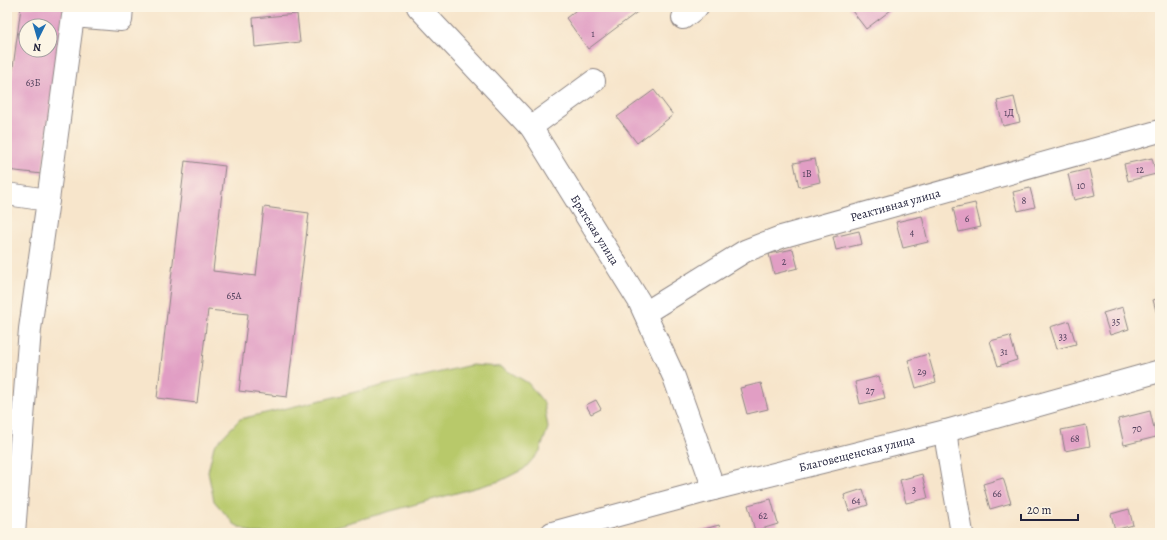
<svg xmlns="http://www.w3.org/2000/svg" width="1167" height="540" font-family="Alegreya,serif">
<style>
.park{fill:#b8c96b;stroke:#6d7653}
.building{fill:#e19ec4;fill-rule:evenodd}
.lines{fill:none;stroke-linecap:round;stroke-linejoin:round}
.minor-casing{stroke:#8c8483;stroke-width:24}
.minor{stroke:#fff;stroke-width:22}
.labels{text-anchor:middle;stroke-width:3;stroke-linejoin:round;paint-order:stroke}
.number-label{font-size:10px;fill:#52415d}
.street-label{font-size:12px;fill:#22223b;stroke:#fcf5e5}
</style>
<rect width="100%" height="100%" fill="#fcf5e5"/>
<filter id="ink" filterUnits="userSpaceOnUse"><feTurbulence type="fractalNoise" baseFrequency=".025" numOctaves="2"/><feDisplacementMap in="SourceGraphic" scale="8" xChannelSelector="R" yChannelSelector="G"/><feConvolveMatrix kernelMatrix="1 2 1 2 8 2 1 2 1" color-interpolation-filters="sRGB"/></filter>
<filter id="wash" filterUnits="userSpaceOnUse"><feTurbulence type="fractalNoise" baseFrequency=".012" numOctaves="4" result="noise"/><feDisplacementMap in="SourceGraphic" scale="16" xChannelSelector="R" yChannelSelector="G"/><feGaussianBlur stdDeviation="0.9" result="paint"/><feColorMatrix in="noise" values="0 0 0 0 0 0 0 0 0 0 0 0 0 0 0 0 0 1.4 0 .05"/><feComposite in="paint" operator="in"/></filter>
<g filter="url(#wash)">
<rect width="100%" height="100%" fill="#f7e5cb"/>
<!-- park -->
<path class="park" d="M471,365L501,367L528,383L544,403L548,428L540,451L524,469L500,481L311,533H252L234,524L214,501L208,472L214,446L240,419Z"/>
<g id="blocks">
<!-- building -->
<path class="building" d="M21,7H64L42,174L7,170V113ZM26,26H50V50H26Z
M580,7H644L588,49L566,18Z
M849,7H889L891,10L866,29Z
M297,14L300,42L255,47L253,18Z
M654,90L673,115L637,143L617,117Z
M1014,97L1020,122L1003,126L997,101Z
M1152,158L1156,174L1128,181L1124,164Z
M815,159L820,182L799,187L794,163Z
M185,161L225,166L213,271L256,276L264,207L309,213L287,397L239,391L248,314L208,310L197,403L157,398Z
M1089,169L1095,195L1074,200L1068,174Z
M1030,188L1035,207L1018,211L1013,192Z
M975,203L981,227L959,232L953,208Z
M922,216L928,242L903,248L896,222Z
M859,231L862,244L836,250L833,237Z
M793,249L798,268L774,274L769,254Z
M1160,298V325L1153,300Z
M1123,307L1129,329L1110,335L1103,313Z
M1069,321L1076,344L1057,349L1050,327Z
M1010,336L1017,360L998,366L990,341Z
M928,354L936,382L916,388L908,360Z
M7,367L10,368L8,386H7Z
M879,376L885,398L860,404L855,382Z
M761,383L768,409L747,414L740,388Z
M596,400L601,409L591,414L586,405Z
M1150,411L1156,437L1124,445L1118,419Z
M1086,425L1090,446L1065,451L1061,430Z
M922,474L928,498L906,503L900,480Z
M1003,478L1011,503L990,509L983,484Z
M863,489L868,505L849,511L844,495Z
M771,499L778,524L755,531L748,505Z
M1129,509L1133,525L1115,530L1111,514Z
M719,525L721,533H698L697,531Z"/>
</g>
</g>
<g filter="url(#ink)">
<use href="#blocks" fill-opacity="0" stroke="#8c8483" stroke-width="1"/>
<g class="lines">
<!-- minor casing -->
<g class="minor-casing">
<g id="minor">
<path id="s1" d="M418,7L531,127L639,301L674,377L714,489"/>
<path d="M683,18L697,7"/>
<path d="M531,127L594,81"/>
<path d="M7,194L48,200L30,329L14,533"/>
<path d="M48,200L73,16L121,20L122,7"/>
<path id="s2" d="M645,313L745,251L781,237L1160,131"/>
<path d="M946,431L947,446L962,533"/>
<path id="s3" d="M552,533L714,489L946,431L1160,371"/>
</g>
</g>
<!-- minor -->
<use href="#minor" class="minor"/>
</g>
</g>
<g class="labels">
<!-- number labels -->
<g class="number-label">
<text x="593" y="37">1</text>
<text x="33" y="86">63Б</text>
<text x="1009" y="116">1Д</text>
<text x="1140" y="173">12</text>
<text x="807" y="177">1В</text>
<text x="1081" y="189">10</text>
<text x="1024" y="204">8</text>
<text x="967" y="222">6</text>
<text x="912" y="236">4</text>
<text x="784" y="265">2</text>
<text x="234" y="299">65А</text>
<text x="1116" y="325">35</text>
<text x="1063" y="340">33</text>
<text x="1004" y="355">31</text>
<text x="922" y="375">29</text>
<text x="870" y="394">27</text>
<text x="1137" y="432">70</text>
<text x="1075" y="442">68</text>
<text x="914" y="493">3</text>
<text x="997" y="497">66</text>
<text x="856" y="504">64</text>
<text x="763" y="519">62</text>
</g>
<!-- street labels -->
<g class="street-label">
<text dy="4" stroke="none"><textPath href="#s2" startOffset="275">Реактивная улица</textPath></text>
<text dy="4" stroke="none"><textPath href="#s1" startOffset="286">Братская улица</textPath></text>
<text dy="4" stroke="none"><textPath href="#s3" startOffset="315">Благовещенская улица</textPath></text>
</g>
</g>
<!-- margin -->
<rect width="1167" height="540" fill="none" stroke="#fcf5e5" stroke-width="24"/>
<!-- north arrow -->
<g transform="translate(38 38) rotate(185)"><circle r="19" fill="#fcf5e5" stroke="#a5a1a1"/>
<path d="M0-3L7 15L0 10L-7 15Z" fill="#1f6fb2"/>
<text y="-6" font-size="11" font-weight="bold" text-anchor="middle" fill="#22223b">N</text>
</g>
<!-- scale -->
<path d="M1021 514v6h57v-6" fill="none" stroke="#22223b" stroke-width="2"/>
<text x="1027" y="514" font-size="12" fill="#22223b" stroke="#fcf5e5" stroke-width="3" paint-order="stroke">20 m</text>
</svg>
